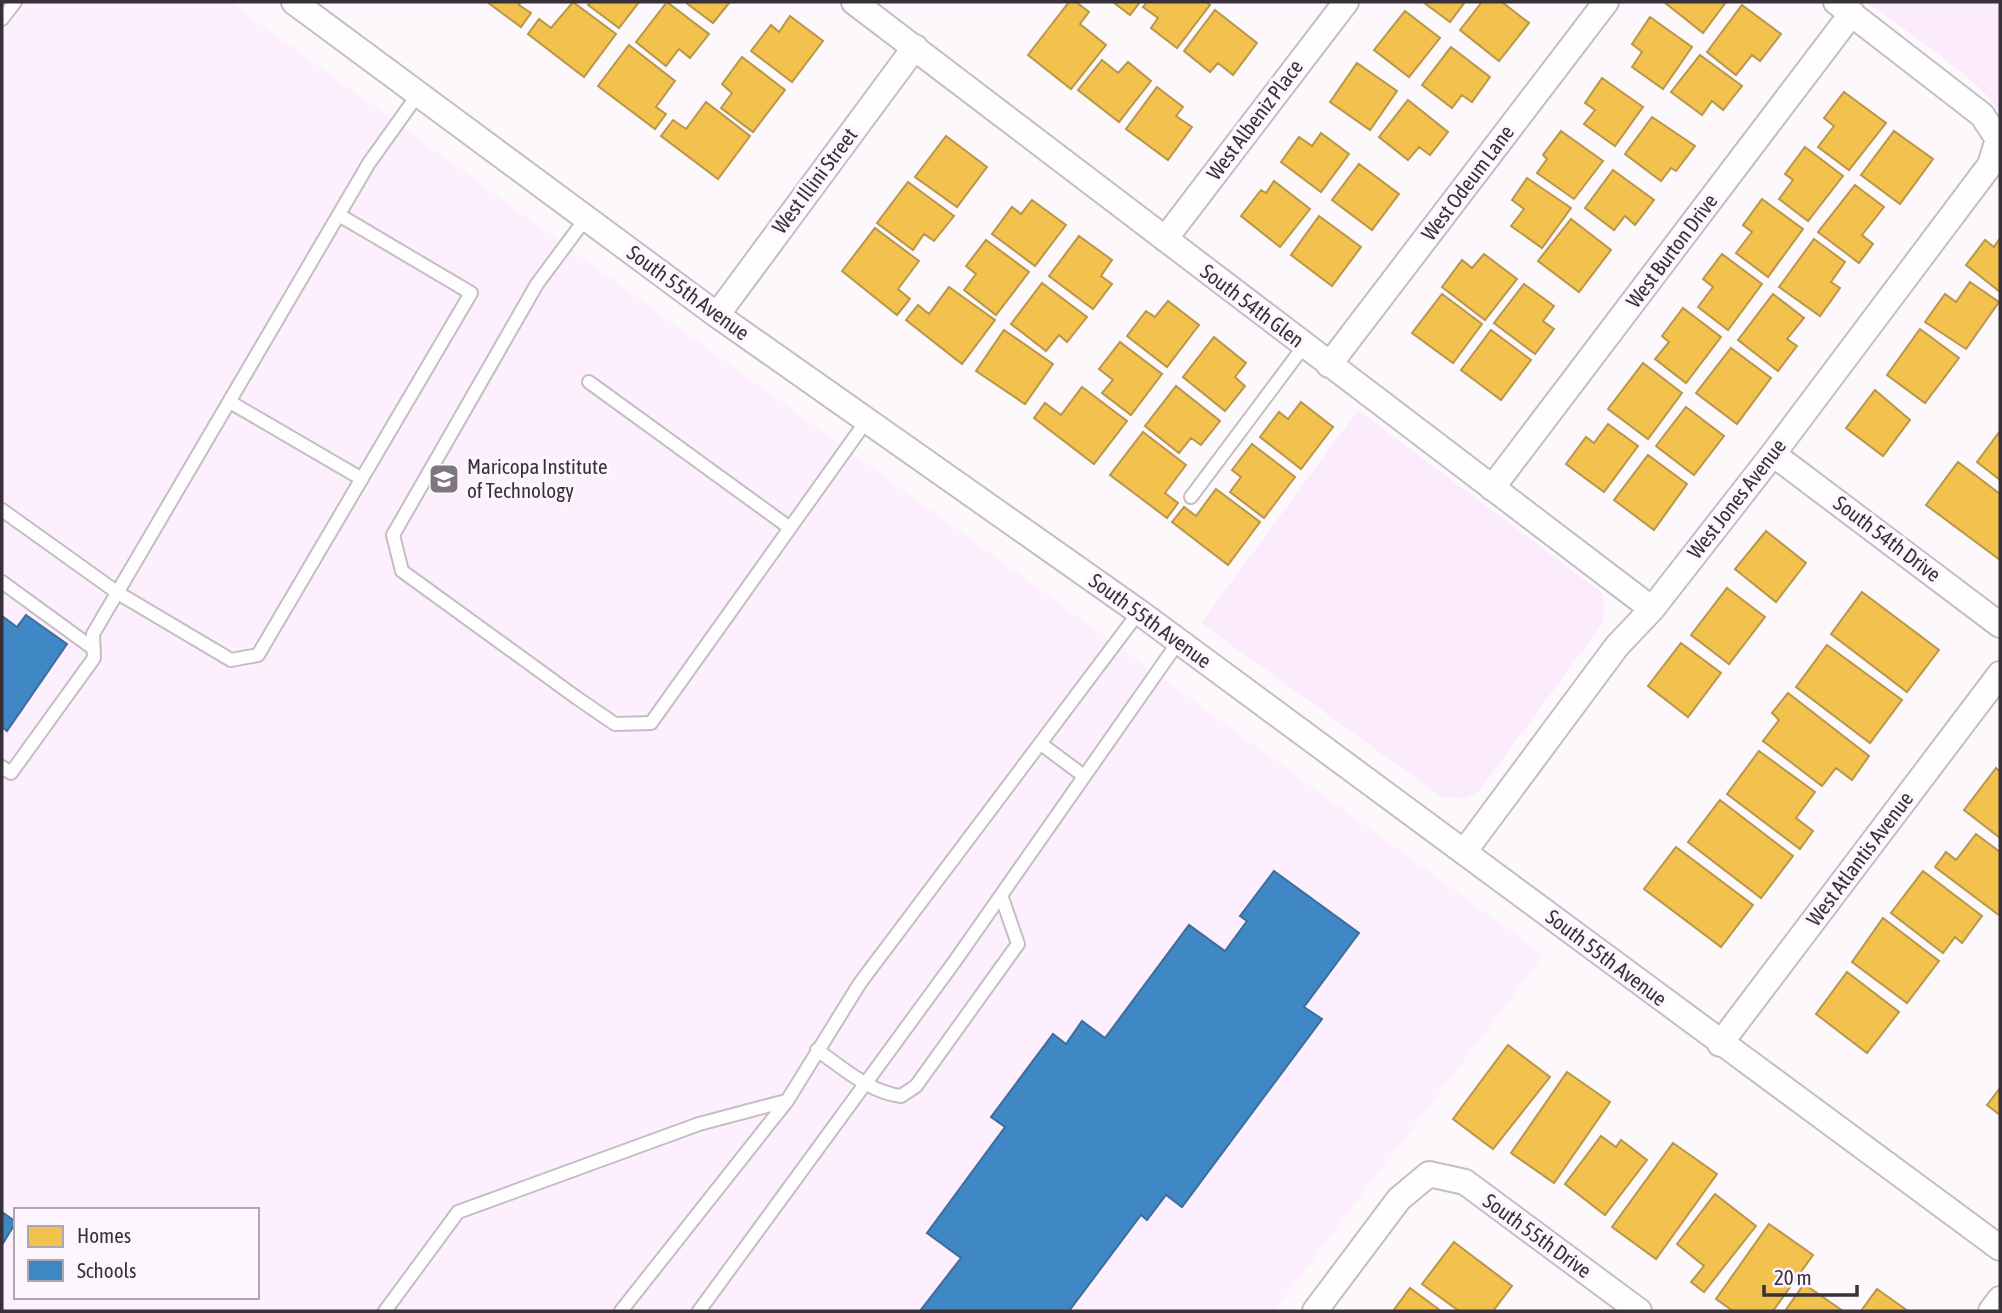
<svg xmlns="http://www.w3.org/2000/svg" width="2002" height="1313" font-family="'Asap Condensed',sans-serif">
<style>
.built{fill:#fdeffd;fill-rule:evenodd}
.green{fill:#fcebfc}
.homes{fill:#f2c14e;stroke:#ba9648;stroke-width:2}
.schools{fill:#3f88c5;stroke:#3d6e9b;stroke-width:2}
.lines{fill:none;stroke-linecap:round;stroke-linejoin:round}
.service-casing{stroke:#c4bec4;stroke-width:16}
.minor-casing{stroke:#c4bec4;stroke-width:28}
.service{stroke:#fffeff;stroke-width:12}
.minor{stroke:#fffeff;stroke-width:24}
.labels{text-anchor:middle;stroke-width:7;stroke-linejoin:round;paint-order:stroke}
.street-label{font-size:21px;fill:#393139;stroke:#fef6fe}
.poi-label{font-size:21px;fill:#393139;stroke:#fef6fe;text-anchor:start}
</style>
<rect width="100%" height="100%" fill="#fcf8fc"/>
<!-- built -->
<path class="built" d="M2,2H230L1544,955L1274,1311H2ZM16,1210H257V1297H16Z"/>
<!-- green -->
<path class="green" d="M1866,2H2000V113C1985,82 1897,25 1866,2Z
M1358,410L1601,592L1605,609L1602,624L1479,791L1467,798L1442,797L1201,623Z"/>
<!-- homes -->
<path class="homes" d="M487,2H521L519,5L531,13L521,27Z
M573,2L616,34L584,77L528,34L539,19L551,28Z
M591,2H639L619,28L588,5Z
M667,2L709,34L690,58L679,49L666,66L636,42Z
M685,2H730L713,23Z
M1069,2H1076L1089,12L1080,24L1106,45L1071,89L1028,55Z
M1113,2H1140L1130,15Z
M1147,2H1206L1210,5L1177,48L1151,28L1158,18L1143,7Z
M1423,2H1465L1450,22Z
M1482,2H1502L1529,23L1499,61L1460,30Z
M1664,2H1726L1703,33Z
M1742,5L1781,34L1760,61L1752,55L1736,75L1707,52Z
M1215,10L1257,43L1233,75L1218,63L1210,72L1184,51Z
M1405,11L1440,38L1409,77L1374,50Z
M790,16L823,41L792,82L751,51L771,25L779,32Z
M1650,17L1692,47L1663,89L1632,67L1642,52L1632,44Z
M629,45L675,81L656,107L666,114L655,129L598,86Z
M1451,47L1490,77L1472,102L1462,95L1452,108L1422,85Z
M1700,55L1742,86L1723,110L1712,101L1702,115L1671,92Z
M742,57L785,90L753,132L721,108L732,93L722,84Z
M1102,60L1118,73L1128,62L1151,81L1119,122L1078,90Z
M1357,63L1397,91L1370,130L1330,102Z
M1602,78L1643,107L1615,146L1584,124L1595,110L1585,103Z
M1157,87L1183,107L1176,116L1192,127L1168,160L1126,129Z
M1844,92L1886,123L1849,170L1818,147L1834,126L1824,118Z
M1408,100L1448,132L1430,155L1419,147L1408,160L1379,137Z
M706,102L750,136L718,179L661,136L673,120L686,129Z
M1652,117L1695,146L1676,171L1671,168L1661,181L1625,154Z
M1561,131L1603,161L1574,199L1537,173L1547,159L1543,155Z
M1894,131L1933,159L1900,204L1861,175Z
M1321,133L1349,154L1321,192L1281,162L1299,137L1312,146Z
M946,136L987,167L957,207L915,177Z
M1805,147L1843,176L1808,221L1779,199L1793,180L1785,174Z
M1359,164L1399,194L1372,230L1332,200Z
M1613,170L1654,200L1635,225L1625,216L1614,230L1585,208Z
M1527,178L1571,208L1542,248L1511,226L1524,209L1512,200Z
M1274,181L1310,209L1280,247L1241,216L1261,190L1266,193Z
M908,182L954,216L934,241L924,234L913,250L877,223Z
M1855,185L1884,207L1862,235L1873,244L1859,263L1818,232Z
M1762,199L1803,229L1768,277L1736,253L1752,232L1743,225Z
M1032,200L1066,225L1035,266L992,234L1012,207L1021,214Z
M1319,216L1361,247L1332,286L1291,255Z
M1571,219L1611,250L1579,292L1538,261Z
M875,228L919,261L898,289L910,299L897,315L842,271Z
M1079,236L1112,260L1101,276L1112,284L1093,309L1049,276Z
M2000,238V292L1966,265L1985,240L1994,247Z
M1814,239L1845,262L1831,282L1840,288L1820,316L1779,287Z
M986,240L1029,272L996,315L964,290L976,274L966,266Z
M1484,254L1517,279L1485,320L1442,287L1462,260L1472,268Z
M1722,254L1762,284L1728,330L1698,307L1713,287L1703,279Z
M1970,282L1999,302L1966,349L1925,322L1945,294L1956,302Z
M1042,283L1087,317L1067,342L1059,335L1046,351L1011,324Z
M1524,284L1554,306L1543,321L1554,329L1535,354L1494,323Z
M949,287L995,320L962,364L906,320L918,305L929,314Z
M1442,294L1482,324L1453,363L1412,333Z
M1773,294L1804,318L1787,339L1797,346L1778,371L1738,340Z
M1168,301L1199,325L1167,367L1127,336L1146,311L1155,317Z
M1683,308L1721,337L1686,383L1655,359L1669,342L1662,336Z
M1920,329L1959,358L1925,403L1887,375Z
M1004,330L1053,364L1025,404L976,371Z
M1491,330L1531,360L1501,400L1461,370Z
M1214,337L1246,363L1235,377L1245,386L1225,411L1183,377Z
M1120,342L1162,374L1131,415L1102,393L1113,380L1099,369Z
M1731,348L1771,378L1737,424L1696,393Z
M1643,363L1682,393L1648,439L1608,409Z
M1176,386L1220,421L1201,445L1191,438L1179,453L1145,426Z
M1082,387L1127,421L1094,464L1034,418L1045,403L1061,415Z
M1875,390L1910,420L1883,456L1846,428Z
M1301,402L1333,427L1301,469L1260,437L1279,412L1288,419Z
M1686,407L1724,436L1694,475L1656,446Z
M1608,424L1638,446L1604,492L1566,464L1586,437L1594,443Z
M2000,431V480L1977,462Z
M1143,432L1186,465L1165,493L1178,503L1167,518L1110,475Z
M1252,444L1295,477L1264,518L1230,492L1241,477L1232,470Z
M1648,455L1687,484L1654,530L1614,500Z
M1958,462L2000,494V560L1926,505Z
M1216,489L1260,522L1228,565L1172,522L1184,507L1196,516Z
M1766,531L1806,563L1776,602L1735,569Z
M1727,588L1765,617L1729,664L1691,635Z
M1862,592L1939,650L1907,692L1831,634Z
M1681,643L1721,673L1688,717L1648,686Z
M1827,645L1902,700L1870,743L1796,687Z
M1788,693L1869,756L1852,780L1836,768L1822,786L1763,741L1779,720L1772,713Z
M1759,751L1815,792L1796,818L1813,831L1800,849L1727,794Z
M1996,768L2000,772V838L1964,810Z
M1720,800L1793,856L1761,898L1688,842Z
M1976,834L2000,852V916L1935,867L1946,852L1956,860Z
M1676,847L1753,905L1721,947L1644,889Z
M1923,871L1982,916L1962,943L1955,937L1943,953L1891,913Z
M1883,918L1939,961L1907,1003L1852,962Z
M1847,972L1899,1012L1867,1053L1816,1014Z
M1508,1045L1550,1077L1493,1149L1453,1119Z
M1567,1072L1610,1102L1554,1183L1511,1153Z
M2000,1088V1115L1987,1105Z
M1601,1136L1616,1147L1621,1140L1647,1160L1605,1215L1565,1184Z
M1673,1143L1717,1174L1656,1259L1612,1227Z
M1715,1194L1756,1226L1704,1292L1691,1282L1704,1266L1677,1244Z
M1769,1224L1813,1255L1773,1311H1733L1716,1299Z
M1454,1242L1512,1286L1493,1311H1459L1422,1284Z
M1804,1284L1843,1311H1785Z
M1410,1288L1441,1311H1393Z
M1877,1289L1908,1311H1861Z"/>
<!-- schools -->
<path class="schools" d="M26,615L67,644L7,731L2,727V616L17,627Z
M1274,871L1359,933L1304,1007L1322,1019L1182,1207L1166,1195L1147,1220L1141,1215L1069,1311H920L961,1258L927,1233L1005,1127L991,1117L1053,1034L1066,1044L1082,1021L1105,1038L1189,925L1225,951L1247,921L1240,916Z
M2,1212L16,1222L2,1245Z"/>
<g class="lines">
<!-- service casing -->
<g class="service-casing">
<path id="service" d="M2,19L15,2
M586,218L537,284L393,535L402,571L577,698L615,724L651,723L867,420
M589,382L790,528
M230,402L362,479
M1191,497L1304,346
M2,510L118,593L231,660L258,655L471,293L339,215
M2,582L94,649
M1041,744L1084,776
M2,767L11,773L94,658L93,634L369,163L419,93
M817,1050C843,1068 869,1092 901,1096L916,1086L1018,944L1001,895
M385,1311L458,1212L699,1124L786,1101
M621,1311L787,1101L860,983L1139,612
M699,1311L955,961L1179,641"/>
</g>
<!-- minor casing -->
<g class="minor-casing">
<path id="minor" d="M294,2L717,315L1139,612L2000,1248
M854,2L1652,609
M1165,239L1346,2
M717,315L915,47
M1329,365L1606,2
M1773,454L2000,625
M1492,488L1852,13
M1464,852L1617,646L1652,609L1773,454L1990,165L1998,139L1982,115L1836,2
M1720,1044L2000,674
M1315,1311L1399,1199L1429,1174L1465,1182L1639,1311
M1991,1311L2000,1299"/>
</g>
<!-- service -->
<use href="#service" class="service"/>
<!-- minor -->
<use href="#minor" class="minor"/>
</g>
<!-- icons -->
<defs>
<g id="school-square" transform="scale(1.575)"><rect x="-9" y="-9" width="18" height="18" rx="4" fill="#7d777d" stroke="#fef6fe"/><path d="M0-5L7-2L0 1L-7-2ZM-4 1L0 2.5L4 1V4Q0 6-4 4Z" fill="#fff"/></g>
</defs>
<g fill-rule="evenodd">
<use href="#school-square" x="444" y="479"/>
</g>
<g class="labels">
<!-- street labels -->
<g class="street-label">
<text transform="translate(1255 120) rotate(-53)" y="7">West Albeniz Place</text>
<text transform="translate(815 181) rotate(-53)" y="7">West Illini Street</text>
<text transform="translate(1468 183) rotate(-53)" y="7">West Odeum Lane</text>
<text transform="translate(1672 251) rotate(-53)" y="7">West Burton Drive</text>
<text transform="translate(688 293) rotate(36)" y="7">South 55th Avenue</text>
<text transform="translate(1252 306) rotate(37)" y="7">South 54th Glen</text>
<text transform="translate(1737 499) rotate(-52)" y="7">West Jones Avenue</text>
<text transform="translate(1887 539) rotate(37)" y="7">South 54th Drive</text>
<text transform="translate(1150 621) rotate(36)" y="7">South 55th Avenue</text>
<text transform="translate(1860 859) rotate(-53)" y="7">West Atlantis Avenue</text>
<text transform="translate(1606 958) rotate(37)" y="7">South 55th Avenue</text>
<text transform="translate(1537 1236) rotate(36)" y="7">South 55th Drive</text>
</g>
<!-- poi labels -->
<g class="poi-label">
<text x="467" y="474">Maricopa Institute<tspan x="467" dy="24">of Technology</tspan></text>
</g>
</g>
<!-- border -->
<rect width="2002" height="1313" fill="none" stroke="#393139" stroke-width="7"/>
<!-- legend -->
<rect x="14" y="1208" width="245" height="91" fill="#fef6fe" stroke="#afa7af" stroke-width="2"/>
<rect x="28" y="1226" width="35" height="21" fill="#f2c14e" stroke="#afa7af" stroke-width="2"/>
<text x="77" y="1243" font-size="21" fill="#393139">Homes</text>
<rect x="28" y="1260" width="35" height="21" fill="#3f88c5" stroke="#afa7af" stroke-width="2"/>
<text x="77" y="1278" font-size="21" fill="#393139">Schools</text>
<!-- scale -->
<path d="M1764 1285v10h93v-10" fill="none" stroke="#393139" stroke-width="3.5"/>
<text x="1774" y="1285" font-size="21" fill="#393139" stroke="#fef6fe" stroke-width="5" paint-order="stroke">20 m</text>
</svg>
